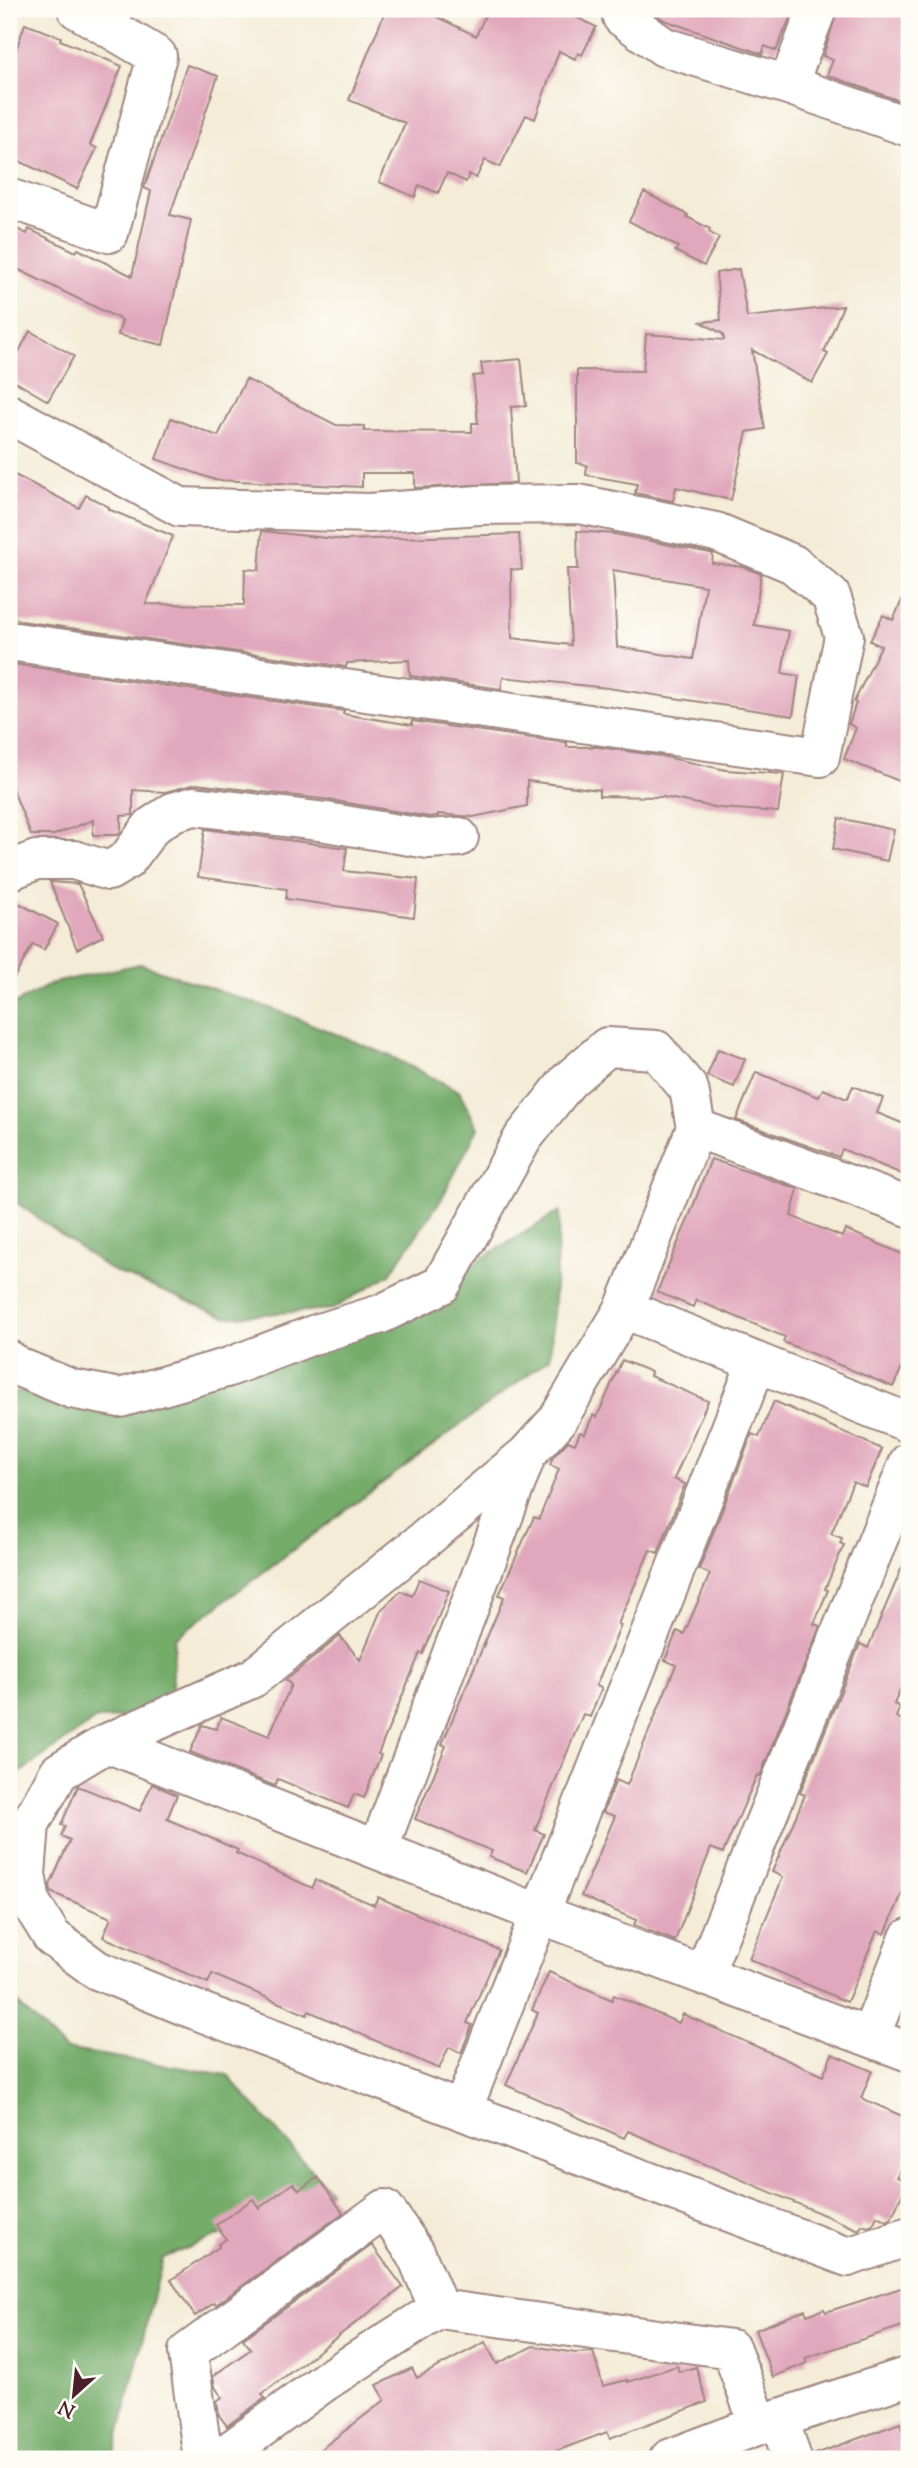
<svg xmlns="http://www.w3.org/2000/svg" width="918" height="2468" font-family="'Sorts Mill Goudy',serif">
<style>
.forest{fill:#74ac6a;stroke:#5f664a;stroke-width:2}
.building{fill:#e1a7bc;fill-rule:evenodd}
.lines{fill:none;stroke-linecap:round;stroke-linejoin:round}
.minor-casing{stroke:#9f8681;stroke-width:42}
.minor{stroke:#fff;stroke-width:38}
</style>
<rect width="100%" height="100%" fill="#fdfcf7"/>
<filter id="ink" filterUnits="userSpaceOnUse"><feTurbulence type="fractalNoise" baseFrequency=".0143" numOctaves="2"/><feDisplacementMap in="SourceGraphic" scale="14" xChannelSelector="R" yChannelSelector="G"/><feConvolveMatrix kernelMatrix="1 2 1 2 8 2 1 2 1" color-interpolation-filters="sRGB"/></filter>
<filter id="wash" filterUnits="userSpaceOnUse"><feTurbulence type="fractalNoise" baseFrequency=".00686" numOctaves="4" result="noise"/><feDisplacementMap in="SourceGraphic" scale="28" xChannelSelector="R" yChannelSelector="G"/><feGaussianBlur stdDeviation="1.57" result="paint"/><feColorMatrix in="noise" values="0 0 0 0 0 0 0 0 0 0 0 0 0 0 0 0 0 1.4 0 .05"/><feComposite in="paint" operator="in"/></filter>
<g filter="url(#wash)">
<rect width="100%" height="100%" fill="#f4ecd7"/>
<!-- forest -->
<path class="forest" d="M140,964L281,1012L388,1055L459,1091L478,1128L442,1198L390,1274L333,1309L226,1317L109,1269L9,1197V1007L53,983Z
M560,1211L550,1358L175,1638L170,1716L96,1719L9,1780V1389L12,1393L371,1326Z
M9,1995L64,2049L227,2075L330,2191L163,2258L113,2459H9Z"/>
<g id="blocks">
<!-- building -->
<path class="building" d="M386,9H421L476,36L488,9H560L596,27L582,55L578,53L575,59L559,51L535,119L526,115L500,167L485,160L476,178L469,174L466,182L447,173L438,193L419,185L415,197L379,182L405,123L349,100Z
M648,9H794L776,51L765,46L762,54L664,20Z
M838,9H909V104L827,75L833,60L823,56Z
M25,24L61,37L60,40L122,66L90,145L97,148L77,189L9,156V70Z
M187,65L218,76L170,215L191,220L163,345L118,335L122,320L9,265V225L27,234L29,229L76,252L78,249L132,276L151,191L144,188Z
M644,192L688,215L687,217L710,229L709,232L719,238L704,266L675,251L678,247L629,221Z
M739,269L747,317L843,306L824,352L828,354L812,383L752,350L765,429L747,432L731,500L676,487L673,501L635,493L637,484L586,475L587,465L577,463V370L643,371L646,334L724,340L723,334L701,322L721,320L716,273Z
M30,331L74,356L48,401L9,378V370Z
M521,359L526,406L511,407L516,483L415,488V473H362V487L215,480L156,459L171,418L218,436L246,379L336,425L364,426V431L472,432V423H478L473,376L483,375L481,363Z
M9,472L79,508L86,495L109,507L108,509L173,536L146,604L244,605L245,569L259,570L262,531L344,540L519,534L522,570L511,569L512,638L571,645L567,569H578L577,531L615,534L710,553L713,554L712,563L743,567L761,574L754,625L789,631L782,673L799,676L793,716L608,688L503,677L501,689L410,676L409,660L347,663L346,667L21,621L9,615ZM613,570L705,586L693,659L617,647Z
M909,585V785L844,759L856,728L849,724L856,703L854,702L881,646L870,641L883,615L893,620Z
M12,664L344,711L343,714L412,725V721L567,743V747H598L661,756L726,770L784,774L778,812L719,808L663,797L599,796V790L527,781V806L473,817L438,814V816L429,817L330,800L196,784L165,792L133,790V815L121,816V831L118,835H93V820L54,835H31L9,780V670Z
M839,818L894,830L887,861L833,849Z
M205,829L347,848L344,871L418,879L414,917L286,899L287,889L198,877Z
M50,882L78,884L103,936L77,949Z
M9,898L58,924L44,950L33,944L9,987Z
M718,1049L745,1059L734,1087L707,1076Z
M756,1072L818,1097L823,1089L847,1099L853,1086L883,1098L877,1113L909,1126V1177L842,1149L839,1157L736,1120Z
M711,1159L798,1189L791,1216L842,1237L845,1229L909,1257V1367L903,1365L893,1387L783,1342L785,1337L696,1300L693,1307L657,1292L689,1217Z
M622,1360L651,1372L650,1376L708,1401L674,1479L685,1484L658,1553L650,1550L618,1624L621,1625L596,1686L602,1688L590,1717L583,1714L535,1830L544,1834L527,1872L489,1857L492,1851L415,1819L446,1746L442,1744L504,1597L499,1595L534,1517L539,1519L559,1469L550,1465L553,1457L568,1441L575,1444L580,1432L585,1434L593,1415L597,1417Z
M774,1401L882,1449L866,1487L853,1482L831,1534L842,1538L840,1543L844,1545L825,1589L828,1590L814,1624L820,1626L760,1776L757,1775L723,1853L711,1848L675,1941L634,1925L636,1920L581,1896L615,1816L603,1812L616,1780L627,1785L676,1665L665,1660L677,1631L684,1634L710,1574L699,1569L752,1434L759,1437Z
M909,1551V1668L894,1704L900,1707L896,1717L909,1723V1877L885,1934L877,1931L847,2002L749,1959L783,1877L772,1872L805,1795L800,1793L860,1644L868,1648Z
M419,1579L449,1591L423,1654L420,1653L378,1754L381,1755L364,1798L354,1794L348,1808L278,1779L275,1786L190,1752L202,1725L216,1729L221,1717L269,1736L291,1685L286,1680L340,1636L360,1660L381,1610L401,1591L412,1596Z
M152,1784L177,1795L167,1819L238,1850L236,1853L312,1888L316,1880L374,1905L378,1897L499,1950L467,2023L472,2025L461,2053L449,2047L439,2069L309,2011L307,2015L212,1974L208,1983L103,1937L111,1918L51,1892L50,1885L70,1840L61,1836L65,1826L61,1825L78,1786L140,1811Z
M549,1972L612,2000L614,1995L679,2023L683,2014L823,2076L832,2054L872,2071L861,2098L909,2119V2150L897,2177L908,2182L891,2219L887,2221L877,2216L873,2225L868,2227L862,2225L859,2230L628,2131L624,2138L506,2085L538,2013L532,2010Z
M318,2177L343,2213L216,2305L214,2303L195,2316L171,2280L219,2247L218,2245L226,2239L216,2225L253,2199L259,2208L293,2183L299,2190Z
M372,2245L403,2287L262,2394L265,2398L227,2426L219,2415L217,2401L222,2397L215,2387L213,2376L251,2349L243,2339Z
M904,2287L909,2301V2324L805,2358L807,2363L773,2377L755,2330L805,2310L807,2315L824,2309L826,2312Z
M485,2342L497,2364L533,2346L575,2353L593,2352L603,2386L627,2380L628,2382L677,2366L679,2372L696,2367L707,2402L610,2438L607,2432L535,2459H308L385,2400L377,2385L412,2368L417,2378Z
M900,2423L909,2448V2459H813V2455Z"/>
</g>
</g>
<g filter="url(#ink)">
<use href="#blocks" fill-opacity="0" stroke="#9f8681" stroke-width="2"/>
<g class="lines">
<!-- minor casing -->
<g class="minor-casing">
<path id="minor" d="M625,9L622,17L664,47L788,85L909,127
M788,85L817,9
M9,198L109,233L157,56L77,9
M9,414L180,507L369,513L479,505L579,504L716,532L793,564L831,596L844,636L820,757L9,641
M9,871L36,860H74L109,871L127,860L152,826L173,812L194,806L326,822L428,839L459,837
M696,1128L909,1207
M624,1309L909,1423
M9,1360L16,1366L72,1389L120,1398L229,1367L313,1335L381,1314L441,1285L523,1138L568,1081L607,1047L656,1050L689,1089L696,1128L624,1309L557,1421L527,1454L424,1540L253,1678L107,1743L59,1772L30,1824L26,1874L31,1903L52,1937L97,1970L180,2004L848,2257L909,2236
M107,1743L540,1914L909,2052
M378,1850L526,1456
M704,1974L909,1462
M870,2037L909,1938
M462,2111L757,1362
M779,2418L792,2459
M203,2459L188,2352L385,2209L416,2254L439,2309
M219,2459L327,2380L439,2309L731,2349L759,2425
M669,2459L759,2425L909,2376"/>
</g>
<!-- minor -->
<use href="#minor" class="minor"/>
</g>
</g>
<!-- margin -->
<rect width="918" height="2468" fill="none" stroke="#fdfcf7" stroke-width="35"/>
<!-- north arrow -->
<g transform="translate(74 2395) rotate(207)" stroke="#fdfcf7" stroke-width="5" paint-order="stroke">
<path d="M0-5L12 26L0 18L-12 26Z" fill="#4a1f2b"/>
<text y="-10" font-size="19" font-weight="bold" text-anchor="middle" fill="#4a1f2b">N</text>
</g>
</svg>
